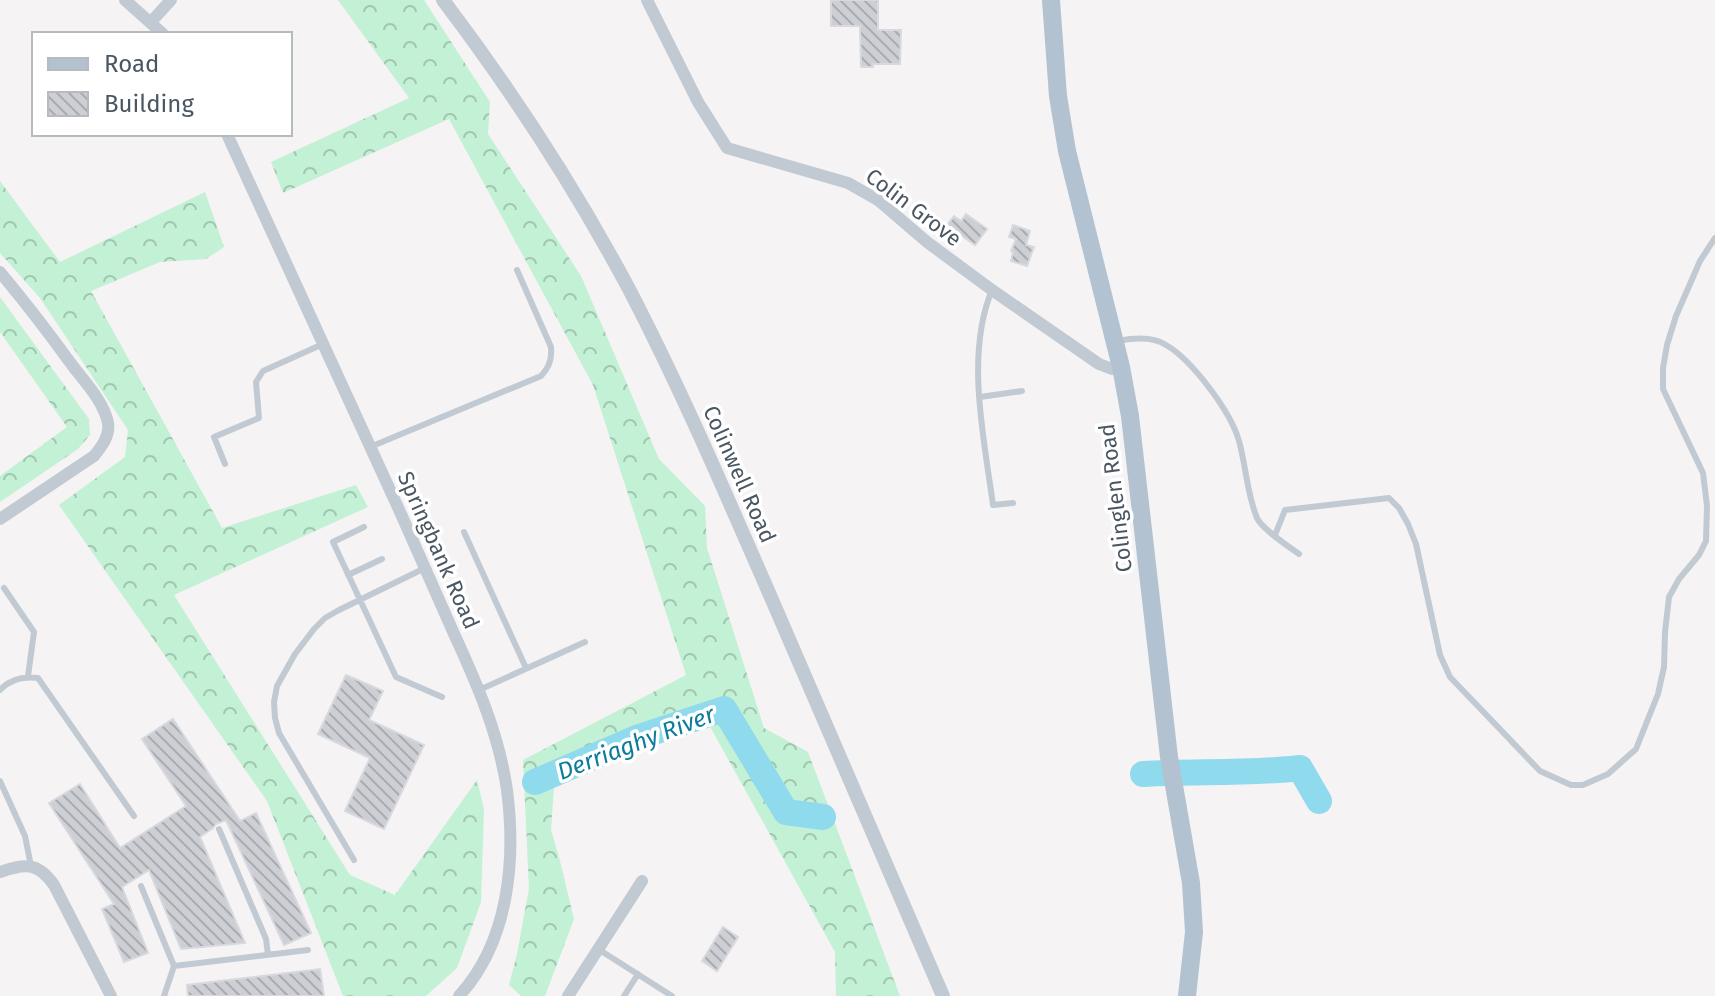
<svg xmlns="http://www.w3.org/2000/svg" width="1715" height="996" font-family="'Fira Sans',sans-serif">
<style>
.forest{fill:url(#forest-crowns)}
.lines{fill:none;stroke-linecap:round;stroke-linejoin:round}
.river{stroke:#90daee;stroke-width:26}
.building{fill:url(#building-back-hatch);stroke:#d7d9de;stroke-width:2}
.service{stroke:#c1cad2;stroke-width:6}
.minor{stroke:#c1cad2;stroke-width:12}
.tertiary{stroke:#c1cad2;stroke-width:14}
.primary{stroke:#b3c2d1;stroke-width:18}
.labels{text-anchor:middle;stroke-width:7;stroke-linejoin:round;paint-order:stroke}
.street-label{font-size:22px;fill:#4a5661;stroke:#fff}
.water-label{font-size:24px;font-style:italic;fill:#0c7c9b;stroke:#fff}
</style>
<defs>
<pattern id="forest-crowns" width="20" height="18" patternUnits="userSpaceOnUse" patternTransform="scale(2)"><rect width="20" height="18" fill="#c3f1d5"/><path d="M2 6a3 3 0 1 1 6 0M12 15a3 3 0 1 1 6 0" fill="none" stroke="#a0c6b0"/></pattern>
<pattern id="building-back-hatch" width="6" height="6" patternUnits="userSpaceOnUse" patternTransform="scale(2)"><rect width="6" height="6" fill="#cdcfd5"/><path d="M-1 5l2 2M0 0l6 6M5-1l2 2" fill="none" stroke="#a8abb0"/></pattern>
</defs>
<rect width="100%" height="100%" fill="#f5f3f3"/>
<!-- forest -->
<path class="forest" d="M338,0H424L490,102L488,134L581,276L659,459L705,506L707,548L764,728L808,752L900,996H836L835,952L708,723L554,786L551,830L560,861L574,919L545,996H521L509,985L517,954L529,888L523,760L686,675L593,385L449,119L283,193L271,162L409,98Z
M0,181L60,262L205,192L224,247L206,259L160,262L91,291L222,528L356,485L368,507L174,595L350,875L395,895L477,780L484,809L481,902L457,968L426,996H343L267,801L59,505L125,457L128,430L40,298L0,253Z
M0,297L89,419L90,435L78,449L0,502V476L67,427L0,332Z"/>
<g class="lines">
<!-- river -->
<path class="river" d="M1143,774C1195,771 1248,774 1300,768L1319,801
M535,782L639,737L724,709L786,812L823,817"/>
</g>
<!-- building -->
<path class="building" d="M831,0H878V30H901L900,64H873V67H861L860,26H831Z
M966,214L987,229L975,245L947,225L954,216L961,221Z
M1013,225L1030,231L1026,245L1034,247L1027,266L1011,261L1013,252L1011,251L1016,239L1009,237Z
M346,675L383,691L369,720L424,745L384,829L345,811L370,758L318,734Z
M173,719L240,821L256,813L311,933L284,945L226,820L216,824L213,828L200,837L245,943L181,949L149,870L122,887L148,953L124,962L102,909L114,904L49,803L80,784L120,848L186,806L142,739Z
M723,927L738,937L717,971L702,961Z
M320,969L324,996H188L187,985Z"/>
<g class="lines">
<!-- service -->
<path class="service" d="M992,290C965,354 984,438 993,505L1013,503
M1118,341C1133,338 1152,336 1166,345C1192,360 1231,412 1239,441C1246,466 1247,494 1257,518C1262,529 1288,546 1299,554
M980,397L1022,391
M370,447L541,376C549,367 552,360 551,347L517,270
M225,464L214,437L259,418L256,382L263,371L323,344
M364,527L333,542L396,677L442,697
M464,532L526,668
M1275,535L1285,510L1389,498L1399,508L1408,524L1416,544L1440,655L1450,677L1540,771L1571,785H1583L1608,774L1636,749L1658,694L1664,667L1665,632L1669,597L1679,579L1699,555L1706,541L1707,506L1703,473L1663,389V368L1667,345L1676,316L1700,261L1715,238
M348,575L382,559
M4,588L34,632L28,676
M0,690C10,679 23,676 38,678L134,816
M479,690L585,642
M0,781L25,836L31,866
M219,829L266,939L268,955
M354,860L279,733L275,718L274,702L277,686L295,654L314,629L325,618L339,610L425,568
M141,886L174,966
M598,949L672,996
M164,996L174,966L308,950
M624,996L638,974"/>
<!-- minor -->
<path class="minor" d="M125,0L163,34
M647,0L698,102L727,148L848,183L878,200L927,242L992,290L1099,364L1112,369L1121,367
M151,22L171,0
M227,134C285,261 342,388 401,514C419,554 437,595 455,636C478,686 499,735 507,790C516,860 509,942 459,996
M0,272C25,302 49,333 72,365C85,382 104,402 108,423C110,436 102,446 94,456L0,519
M0,872C25,863 38,862 54,885L111,996
M568,996L642,881"/>
<!-- tertiary -->
<path class="tertiary" d="M443,0C512,91 575,188 629,289C682,391 727,497 773,602C830,733 886,865 943,996"/>
<!-- primary -->
<path class="primary" d="M1051,0L1058,96L1067,151L1121,367L1130,416L1169,757L1191,883L1194,932L1187,996"/>
</g>
<g class="labels">
<!-- street labels -->
<g class="street-label">
<text transform="translate(914 207) rotate(37)" y="8">Colin Grove</text>
<text transform="translate(740 474) rotate(66)" y="8">Colinwell Road</text>
<text transform="translate(1115 498) rotate(-97)" y="8">Colinglen Road</text>
<text transform="translate(439 550) rotate(66)" y="8">Springbank Road</text>
</g>
<!-- water labels -->
<g class="water-label">
<text transform="translate(636 743) rotate(-21)" y="8">Derriaghy River</text>
</g>
</g>
<!-- legend -->
<rect x="32" y="32" width="260" height="104" fill="#ffffff" stroke="#b7bbc0" stroke-width="2"/>
<rect x="48" y="58" width="40" height="12" fill="#b3c2d1" stroke="#b7bbc0" stroke-width="2"/>
<text x="104" y="72" font-size="24" fill="#4a5661">Road</text>
<rect x="48" y="92" width="40" height="24" fill="url(#building-back-hatch)" stroke="#b7bbc0" stroke-width="2"/>
<text x="104" y="112" font-size="24" fill="#4a5661">Building</text>
</svg>
